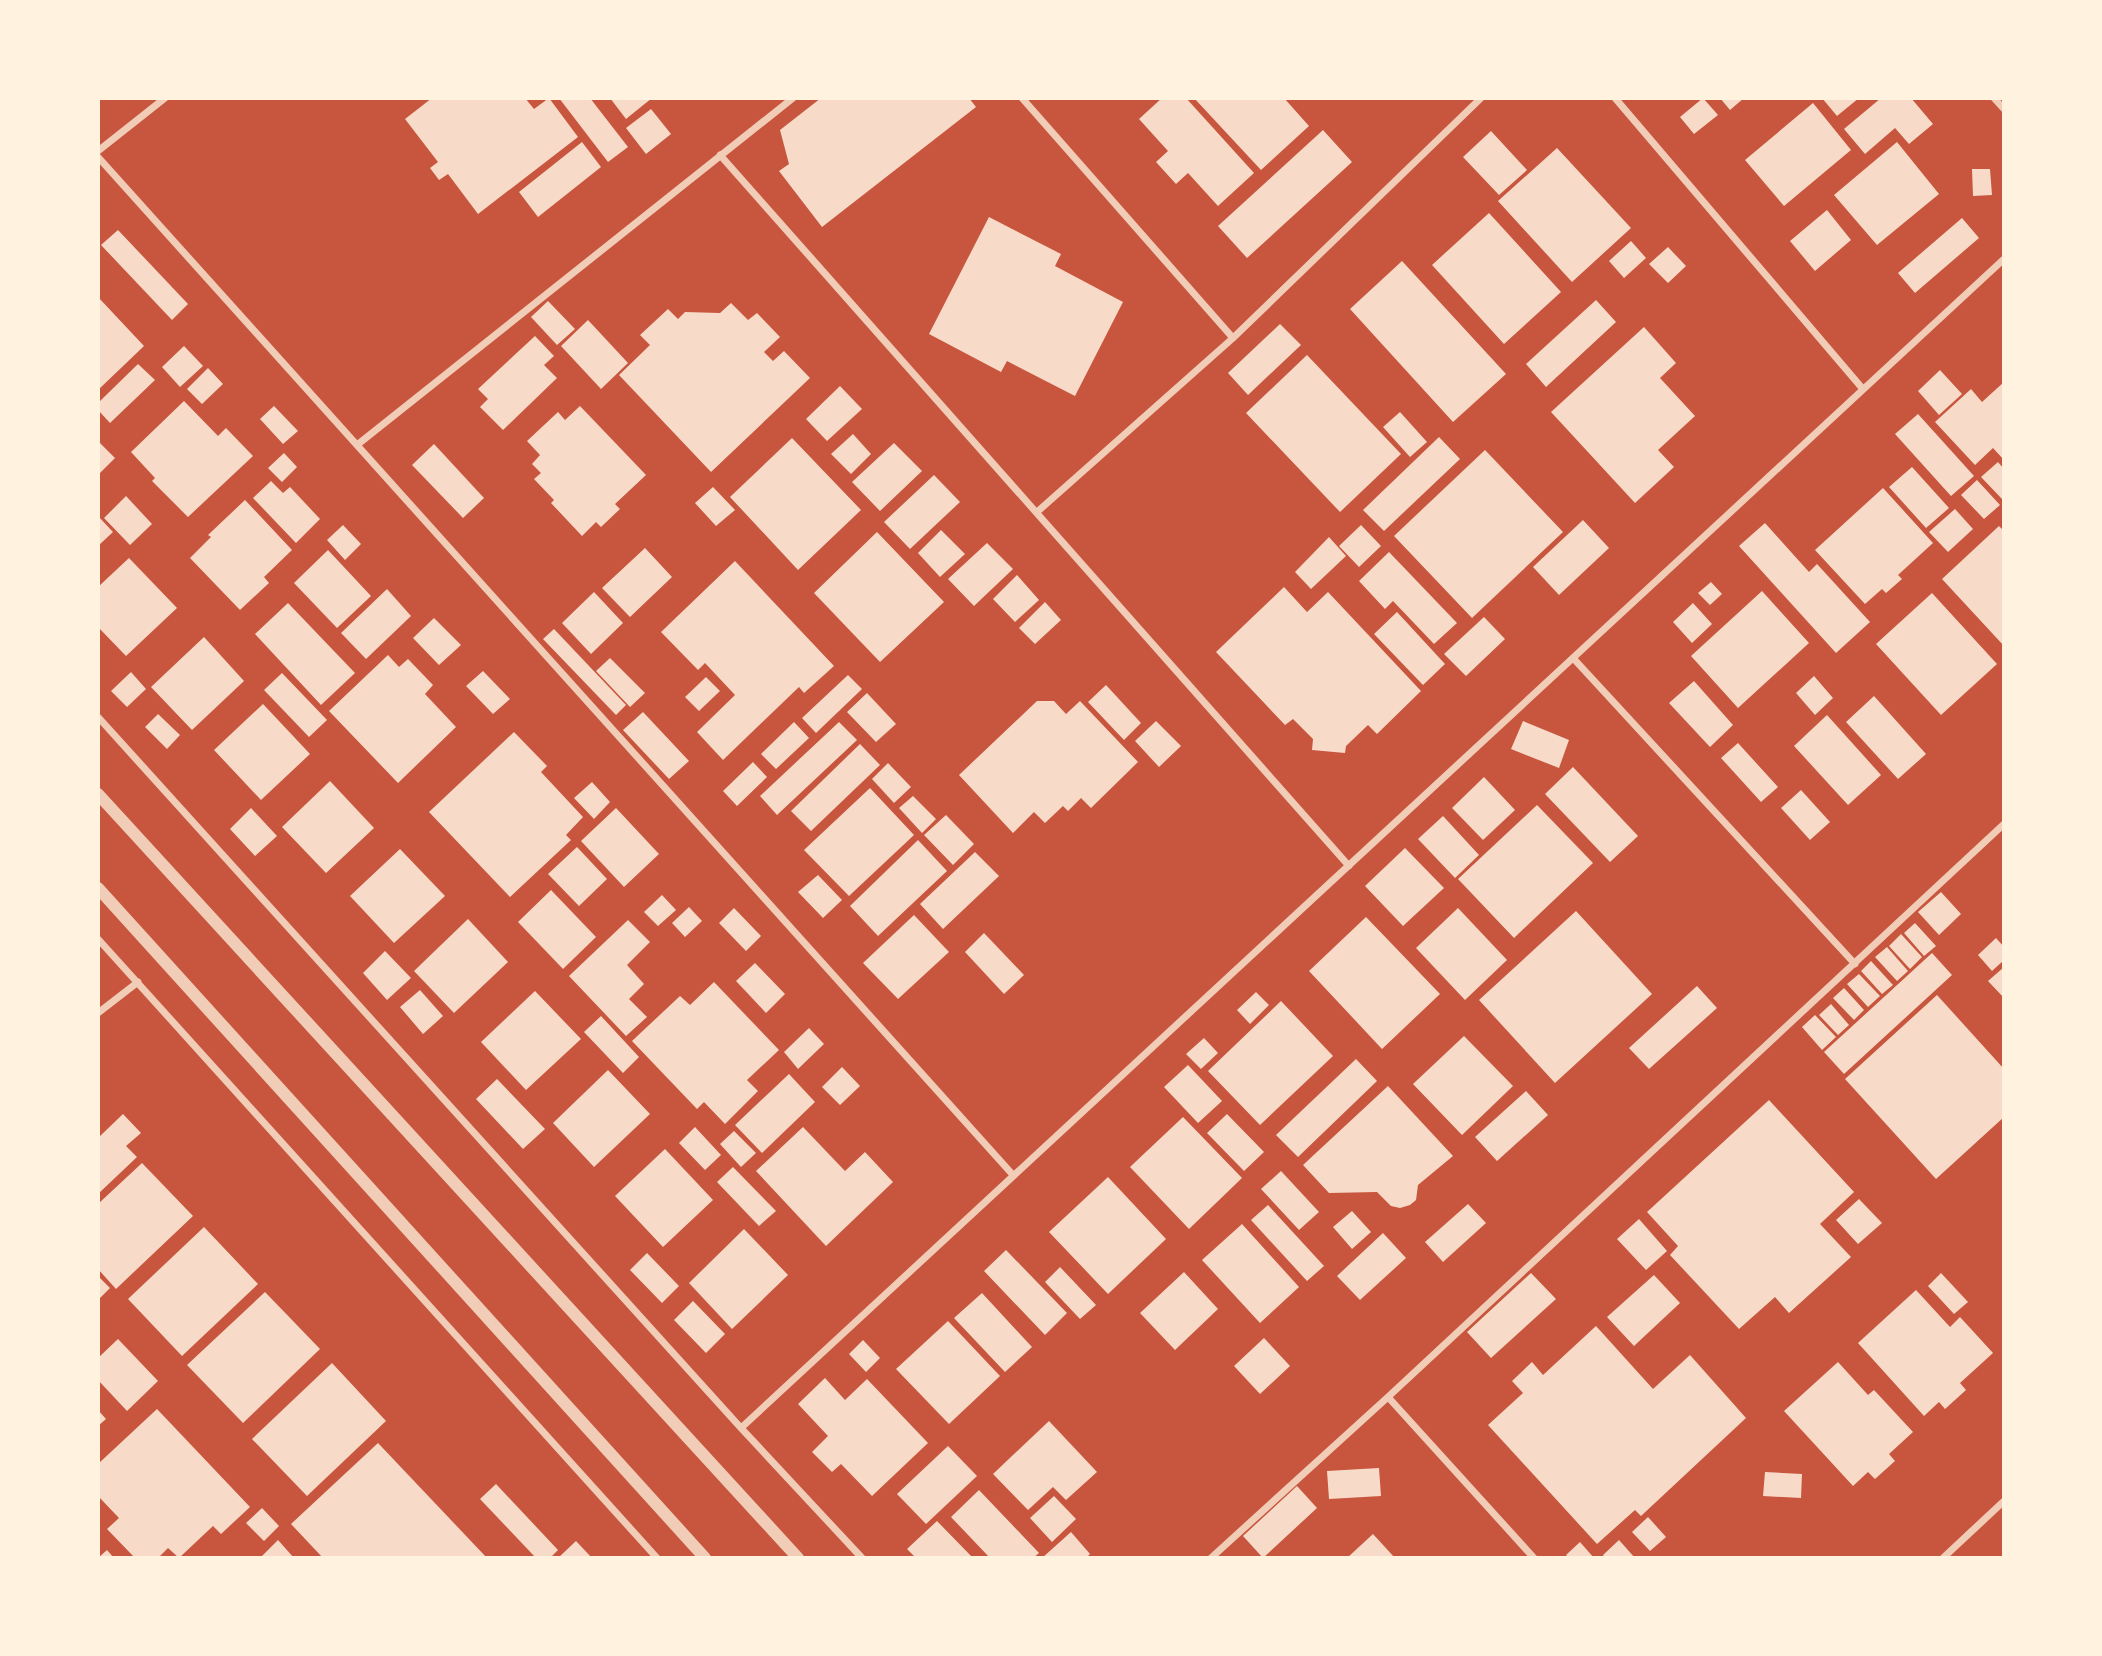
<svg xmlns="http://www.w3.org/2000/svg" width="2102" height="1656" font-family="Merriweather,serif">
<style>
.building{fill:#f7dbc8}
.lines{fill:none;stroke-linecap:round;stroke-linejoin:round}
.minor{stroke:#f1ccb7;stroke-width:7}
.tertiary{stroke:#f1ccb7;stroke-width:12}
</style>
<rect width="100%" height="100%" fill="#c8553d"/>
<!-- building -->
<path class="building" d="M432,98H525L534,109L549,98L578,137L478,214L448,174L439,180L430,168L438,162L405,119Z
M559,98H590L628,147L608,162Z
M610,98H652L626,119Z
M821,98H969L976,107L822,227L779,171L789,164L780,130Z
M1162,98H1186L1254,173L1218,206L1188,173L1176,184L1156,162L1168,151L1139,119Z
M1194,98H1284L1309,126L1261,170Z
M1703,98L1718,115L1694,134L1680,117Z
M1720,98H1744L1730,110Z
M1822,98H1859L1837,116Z
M1881,98H1911L1933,124L1909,144L1895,128L1865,154L1844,129Z
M1813,103L1851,150L1784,206L1745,160Z
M651,109L671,134L646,154L626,128Z
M1323,130L1352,162L1247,258L1218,226Z
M1491,131L1527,170L1499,195L1463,157Z
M582,142L601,167L538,217L519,192Z
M1897,142L1939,194L1877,245L1834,195Z
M1557,148L1631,228L1572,282L1498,201Z
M1972,169H1990L1992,195L1973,196Z
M1827,210L1851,240L1815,271L1790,241Z
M1489,213L1561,292L1504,344L1432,265Z
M989,217L1061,254L1055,266L1123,302L1075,396L1007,361L1001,372L929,334Z
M1962,218L1979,238L1915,293L1898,273Z
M118,230L188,304L172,320L101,245Z
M1631,241L1646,258L1624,278L1609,261Z
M1668,247L1686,266L1668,283L1649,264Z
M1402,261L1506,374L1453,422L1350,309Z
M98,297L144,346L98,390Z
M1596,300L1616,322L1546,387L1526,364Z
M548,301L575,329L557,345L531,317Z
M731,303L748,320L757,313L780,337L764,352L773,361L784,351L810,378L711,472L619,375L650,345L640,335L668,309L678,319L685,312L720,313Z
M588,320L628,363L601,389L561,346Z
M1280,324L1301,345L1248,395L1228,373Z
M1644,327L1676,363L1660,378L1695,416L1658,450L1674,467L1635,503L1551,412Z
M535,336L554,356L544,365L557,378L503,430L480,407L488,399L478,389Z
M184,346L203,366L180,387L162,367Z
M1307,355L1401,454L1340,512L1246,413Z
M138,364L155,380L110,423L98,410V403Z
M208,368L223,384L202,404L187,389Z
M1940,370L1962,394L1939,415L1918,391Z
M2004,382V460L1993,448L1975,465L1935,422L1971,389L1982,402Z
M840,386L862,409L827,441L806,419Z
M184,401L218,436L226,428L253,456L188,517L152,481L155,478L131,452Z
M274,406L298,431L283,444L260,419Z
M580,406L646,475L615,504L620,509L601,527L596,522L582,536L551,503L554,500L534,479L541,473L532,464L540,455L527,441L558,412L565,420Z
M1400,412L1427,442L1410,457L1383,427Z
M1918,414L1974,476L1951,496L1895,434Z
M853,434L871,454L851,474L831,454Z
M1439,437L1460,459L1384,531L1363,510Z
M792,438L861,510L798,570L730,497Z
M100,443L115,458L98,475V445Z
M894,443L922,471L880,511L852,482Z
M434,444L484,498L463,518L412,465Z
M1485,450L1563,532L1472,618L1394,536Z
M284,453L297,467L282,482L268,468Z
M1998,462L2004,469V498L2002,499L1981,477Z
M1912,467L1949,508L1926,528L1889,487Z
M934,475L960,502L910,549L884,522Z
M1977,480L2000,505L1984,519L1961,495Z
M271,481L283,493L290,487L320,519L296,543L253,498Z
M713,487L735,510L716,526L695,503Z
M1883,488L1933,543L1898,575L1902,579L1886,593L1882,589L1865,604L1815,550Z
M126,496L152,524L130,545L104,518Z
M245,500L292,550L264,577L269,583L240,610L190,558L211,537L208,535Z
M1955,509L1973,529L1948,552L1929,532Z
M98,516L113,532L98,546Z
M1583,520L1609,548L1559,595L1533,567Z
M1765,523L1809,572L1817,564L1870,622L1836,653L1739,546Z
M343,525L361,544L345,560L327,540Z
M1361,525L1381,546L1359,567L1339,546Z
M1999,526L2004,531V646L1942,579Z
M941,530L965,554L940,577L918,553Z
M877,532L944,602L880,662L814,593Z
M1329,537L1346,556L1311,589L1295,572Z
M987,543L1013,569L974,606L948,579Z
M645,548L672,577L630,617L602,588Z
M328,550L371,596L337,628L294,583Z
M1389,552L1457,623L1434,644L1393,601L1385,609L1359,581Z
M129,558L177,608L126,656L98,627V587Z
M735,561L834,666L804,693L799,687L723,760L697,732L735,695L705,663L698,670L661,632Z
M1017,575L1039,600L1015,622L993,599Z
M1711,582L1722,594L1710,605L1698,593Z
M1284,587L1307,612L1328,592L1421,691L1377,734L1368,725L1346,746L1345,753L1312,750L1313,739L1293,719L1285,725L1216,652Z
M387,589L411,616L366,659L341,633Z
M1762,591L1809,643L1738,708L1691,656Z
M594,592L623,623L591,654L562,623Z
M1932,593L1997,664L1941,715L1876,644Z
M1045,602L1061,620L1035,644L1019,628Z
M288,603L355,673L321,705L255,634Z
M1693,603L1712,624L1692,643L1673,622Z
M1397,612L1445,664L1423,685L1374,634Z
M1484,617L1505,639L1466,676L1444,654Z
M434,618L461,645L439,665L413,638Z
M554,629L626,705L616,715L543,639Z
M204,637L244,681L192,730L151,687Z
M388,655L399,667L408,659L433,685L425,694L456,727L398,783L329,711Z
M610,658L645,693L630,707L596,671Z
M483,671L510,699L493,714L466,686Z
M131,672L146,689L127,707L111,691Z
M282,673L327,720L309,737L264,690Z
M848,675L862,689L816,733L802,718Z
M1814,676L1833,698L1815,715L1796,693Z
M706,677L720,691L699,711L685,697Z
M1694,681L1733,725L1710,747L1669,703Z
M1106,685L1141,723L1124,740L1088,702Z
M867,693L896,724L876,742L847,712Z
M1874,696L1926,754L1898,779L1846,722Z
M1037,701H1054L1066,714L1080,701L1138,762L1091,808L1081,798L1068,811L1063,806L1045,823L1034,812L1013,833L959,775Z
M263,704L310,754L261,800L214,750Z
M643,712L689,761L669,779L623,730Z
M158,714L180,735L167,749L145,727Z
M1827,715L1881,775L1848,805L1794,746Z
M1156,721L1181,746L1159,767L1135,741Z
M1523,721L1569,740L1559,768L1511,749Z
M794,722L809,738L776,769L761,754Z
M839,722L857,740L777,815L760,796Z
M514,732L547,766L541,772L583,817L566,835L571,840L510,897L429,812Z
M1738,743L1778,787L1761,802L1721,758Z
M860,744L880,765L811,831L791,811Z
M753,762L767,777L737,806L723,791Z
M888,763L911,787L894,803L872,779Z
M1573,767L1638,836L1610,862L1545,794Z
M1484,777L1515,810L1483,840L1452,808Z
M330,781L374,828L326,873L282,827Z
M592,782L610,802L594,819L574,798Z
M870,788L914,835L849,896L804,850Z
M1801,790L1830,822L1810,840L1781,808Z
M913,796L936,819L922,833L899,808Z
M1537,805L1593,863L1514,938L1458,879Z
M251,808L277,836L255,856L230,829Z
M616,808L659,854L624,887L581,841Z
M946,815L974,844L953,865L924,835Z
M1443,816L1479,855L1455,878L1418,839Z
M918,840L947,871L878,936L850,906Z
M577,847L607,879L579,906L548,874Z
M1405,848L1444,888L1403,926L1365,886Z
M400,849L445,896L394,943L350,896Z
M975,852L999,876L943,929L920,904Z
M818,875L842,900L823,918L798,892Z
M551,890L596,937L563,969L518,922Z
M1941,892L1961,914L1939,935L1918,912Z
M662,895L676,910L658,926L644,912Z
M689,907L702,921L685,937L672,923Z
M734,908L761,936L746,951L719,923Z
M1458,908L1507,960L1465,1000L1416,948Z
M1576,911L1652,994L1555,1083L1479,1000Z
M914,915L949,952L898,999L863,963Z
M1366,917L1440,994L1382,1049L1309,971Z
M468,919L508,962L454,1013L414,971Z
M628,920L650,942L627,965L644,984L629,999L647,1017L626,1036L569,976Z
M1915,923L1936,946L1924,956L1904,933Z
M984,933L1024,975L1004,994L965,952Z
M1901,934L1922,957L1910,969L1889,946Z
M1996,938L2004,947V960L1992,971L1978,955Z
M1887,947L1908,971L1897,981L1875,957Z
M385,951L411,978L387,1000L363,973Z
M1932,953L1952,975L1844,1074L1824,1052Z
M1871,961L1893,985L1882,994L1861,971Z
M755,963L785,994L766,1013L736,981Z
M2004,967V998L1988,981Z
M1859,974L1880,996L1868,1007L1847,984Z
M714,982L779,1050L747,1080L758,1091L725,1124L704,1102L697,1109L632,1041L680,996L690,1005Z
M1697,986L1717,1008L1649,1069L1629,1048Z
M1844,988L1864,1010L1854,1020L1833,998Z
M420,990L443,1016L423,1034L400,1007Z
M535,991L581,1039L526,1090L481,1042Z
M1256,992L1269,1005L1250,1024L1237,1010Z
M1937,995L2004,1069V1117L1936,1179L1845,1079Z
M1281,1001L1333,1056L1260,1125L1208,1071Z
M1831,1004L1849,1025L1838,1035L1819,1015Z
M1815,1015L1836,1037L1822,1050L1802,1027Z
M601,1016L639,1057L623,1073L584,1032Z
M809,1028L824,1044L798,1069L784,1052Z
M1464,1036L1513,1086L1462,1135L1413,1084Z
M1204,1038L1218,1053L1201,1069L1186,1054Z
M1356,1059L1377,1081L1298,1157L1276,1135Z
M1188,1065L1222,1101L1198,1123L1164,1087Z
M842,1067L860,1086L840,1105L822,1087Z
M608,1070L650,1114L594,1167L553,1123Z
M789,1074L815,1102L762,1153L735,1125Z
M497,1079L545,1129L523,1149L476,1099Z
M1388,1086L1453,1156L1418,1185L1416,1200L1410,1205L1400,1208L1391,1206L1377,1192L1329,1193L1303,1165Z
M1526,1091L1548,1115L1497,1161L1475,1137Z
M1769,1100L1854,1192L1820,1224L1851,1257L1789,1313L1775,1297L1739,1329L1670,1255L1678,1246L1647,1212Z
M123,1114L141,1133L126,1146L137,1157L98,1194V1138Z
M1227,1114L1264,1152L1244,1171L1207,1133Z
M1183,1117L1242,1178L1189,1229L1130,1167Z
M695,1127L721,1155L705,1170L679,1143Z
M803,1127L845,1171L865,1152L893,1182L826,1246L756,1171Z
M734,1131L756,1153L741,1167L720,1144Z
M665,1149L713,1200L663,1247L615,1196Z
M142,1163L193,1216L116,1289L98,1269V1204Z
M733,1167L776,1211L759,1226L717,1182Z
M1281,1171L1319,1212L1299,1230L1261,1189Z
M1108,1177L1166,1239L1108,1294L1049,1232Z
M1859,1199L1882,1223L1858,1244L1836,1220Z
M1468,1204L1486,1223L1443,1262L1425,1242Z
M1268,1205L1324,1266L1307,1281L1251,1220Z
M1352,1211L1371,1232L1352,1249L1333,1227Z
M1639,1219L1667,1251L1646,1270L1617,1239Z
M1242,1224L1299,1287L1260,1323L1202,1260Z
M204,1227L258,1284L182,1356L128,1299Z
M744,1229L788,1275L732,1329L689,1283Z
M1383,1233L1406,1258L1360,1300L1337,1276Z
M1006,1250L1067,1313L1045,1335L984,1271Z
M647,1253L679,1286L662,1303L630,1270Z
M1060,1267L1096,1305L1080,1319L1045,1282Z
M1184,1272L1218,1309L1175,1350L1140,1313Z
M1531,1273L1556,1299L1491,1358L1467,1332Z
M1941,1273L1968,1302L1954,1314L1928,1286Z
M1654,1275L1680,1303L1634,1346L1607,1317Z
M98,1276L110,1288L98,1300Z
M1916,1290L1950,1327L1960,1317L1993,1353L1960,1383L1966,1390L1945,1409L1939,1402L1924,1416L1858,1343Z
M265,1292L320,1349L243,1423L187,1365Z
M982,1293L1032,1347L1005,1372L954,1318Z
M693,1301L725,1334L706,1353L674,1320Z
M948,1321L1000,1376L949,1424L896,1369Z
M1596,1326L1653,1389L1690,1355L1746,1418L1641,1516L1635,1510L1597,1544L1488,1425L1523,1393L1512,1381L1532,1362L1543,1375Z
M1264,1338L1290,1366L1260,1394L1234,1366Z
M118,1339L158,1381L127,1411L98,1380V1358Z
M863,1340L880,1358L866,1372L849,1354Z
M1838,1362L1868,1395L1874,1390L1913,1432L1889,1454L1895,1461L1875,1479L1868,1472L1853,1486L1784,1411Z
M332,1363L386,1421L307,1496L252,1439Z
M825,1378L845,1400L867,1379L928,1443L872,1496L841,1464L832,1472L812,1452L828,1436L798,1404Z
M157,1409L250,1507L221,1534L213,1526L179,1558L168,1548L158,1558H135L107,1529L119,1518L98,1496V1464Z
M98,1410L106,1419L98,1426Z
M1049,1421L1097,1472L1066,1500L1053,1487L1028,1510L993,1474Z
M378,1443L487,1558H323L291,1524Z
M948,1446L977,1476L926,1524L897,1494Z
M1379,1468L1381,1496L1329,1499L1327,1471Z
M1765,1472L1802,1474L1801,1498L1763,1496Z
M496,1484L558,1550L550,1558H536L480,1499Z
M1297,1486L1317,1508L1263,1558L1243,1536Z
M979,1490L1039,1553L1033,1558H990L951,1517Z
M1054,1496L1076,1519L1052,1542L1030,1518Z
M262,1508L279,1526L264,1541L246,1523Z
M1648,1517L1666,1537L1650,1551L1632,1532Z
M937,1521L973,1558H916L907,1549Z
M1071,1532L1090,1554L1086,1558H1042Z
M1373,1534L1395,1558H1347Z
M278,1540L294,1558H260Z
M1619,1540L1635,1558H1605L1603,1555Z
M576,1541L592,1558H558Z
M1580,1542L1594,1558H1569L1566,1555Z
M107,1550L114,1558H98Z"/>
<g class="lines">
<!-- minor -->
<path class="minor" d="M1022,98L1233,338
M1615,98L1862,388
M1994,98L2004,109
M98,151L165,98
M720,155L1349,866
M98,157L1013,1175
M357,445L793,98
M1037,512L1233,338L1481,98
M1573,658L1855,964
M98,717L741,1428L862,1558
M98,939L657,1558
M98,1013L138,982
M1388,1397L1534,1558
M741,1428L2004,259
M1211,1558L1388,1397L2004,824
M1943,1558L2004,1501"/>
<!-- tertiary -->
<path class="tertiary" d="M98,794L798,1558
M98,888L705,1558"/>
</g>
<!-- border -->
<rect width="2102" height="1656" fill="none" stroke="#fff3e0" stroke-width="200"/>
</svg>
